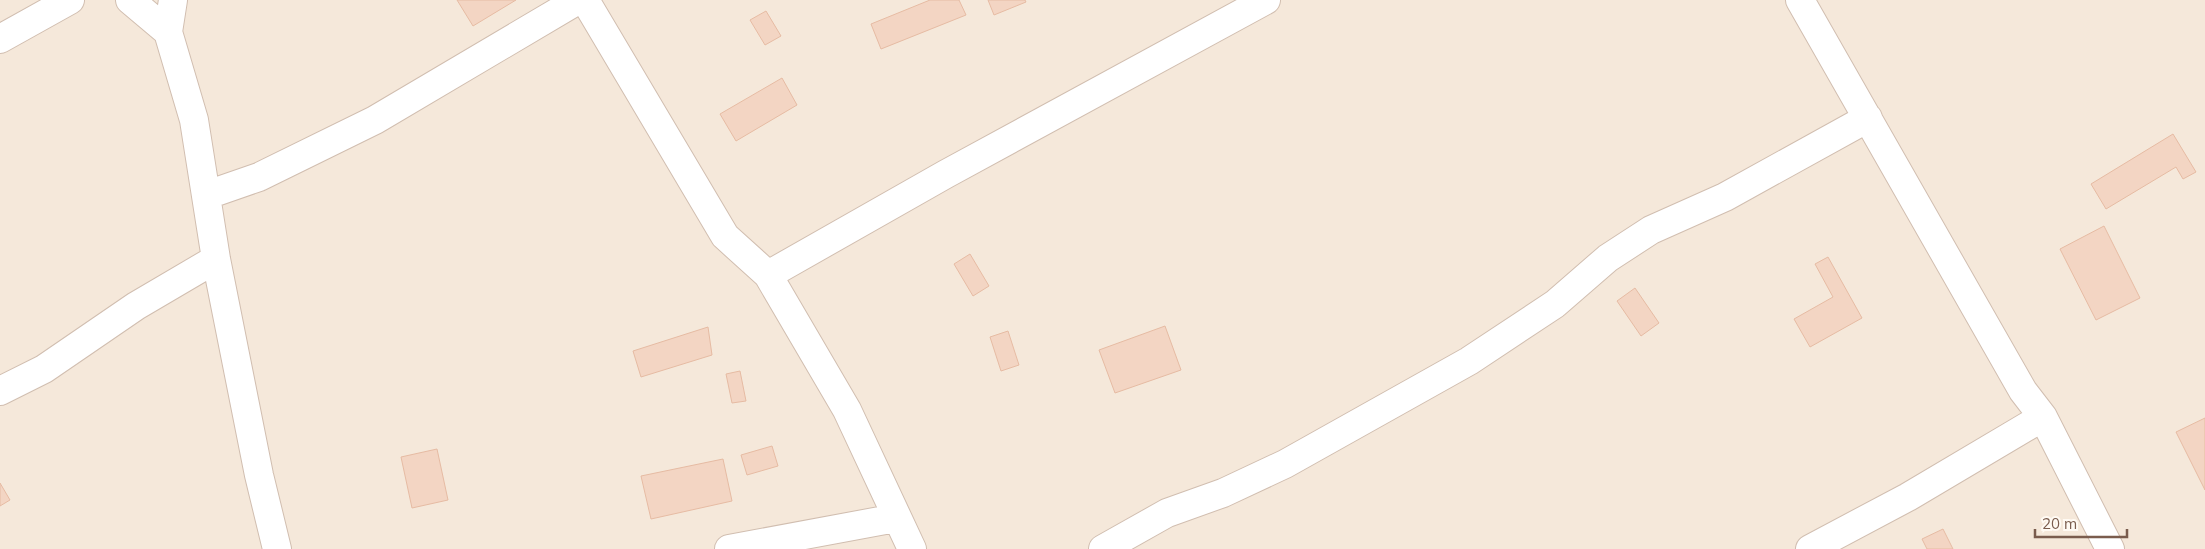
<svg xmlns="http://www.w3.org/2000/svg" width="2205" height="549" font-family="Mulish,sans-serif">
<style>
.residential{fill:#f5e8da}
.building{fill:#f3d5c3;stroke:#e6bba3}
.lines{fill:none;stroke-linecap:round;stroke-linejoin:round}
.minor-casing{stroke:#d1beb0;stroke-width:30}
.minor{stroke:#fff;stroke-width:28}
</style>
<rect width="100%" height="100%" fill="#fdf6ec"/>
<!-- residential -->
<path class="residential" d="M0,0H2205V549H0Z"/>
<!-- building -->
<path class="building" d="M457,0H516L473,26Z
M930,0H959L966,15L881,49L871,24Z
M988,0H1025L1026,2L994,15Z
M766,11L781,36L765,45L750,20Z
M782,78L797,105L736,141L720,114Z
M2173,134L2196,172L2183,179L2176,167L2106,209L2091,184Z
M2104,226L2140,298L2096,320L2060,249Z
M970,254L989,286L973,296L954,264Z
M1828,257L1862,318L1810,347L1794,319L1833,297L1815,264Z
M1635,288L1659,323L1641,336L1617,301Z
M1165,326L1181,370L1115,393L1099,350Z
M708,327L712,355L641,377L633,351Z
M1008,331L1019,365L1001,371L990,337Z
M740,371L746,401L732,403L726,374Z
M2205,418V490L2176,432Z
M772,446L778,466L747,475L741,455Z
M437,449L448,500L412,508L401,457Z
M723,459L732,501L651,519L641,476Z
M0,483L10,500L0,506Z
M1943,529L1953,549H1927L1922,539Z"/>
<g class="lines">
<!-- minor casing -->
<g class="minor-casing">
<path id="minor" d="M130,0L168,32
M173,0L168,32L194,120L216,259L259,475L277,549
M585,0L725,236L768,275L847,410L912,549
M1800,0L2023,391L2043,417L2110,549
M0,39L70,0
M207,195L259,177L375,120L578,0
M768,275L946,174L1266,0
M0,391L44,369L136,306L216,259
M729,549L896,518
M1103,549L1167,513L1223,493L1285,464L1469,361L1555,304L1608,258L1651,230L1725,197L1868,118
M1810,549L1908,497L2043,417"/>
</g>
<!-- minor -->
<use href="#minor" class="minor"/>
</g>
<!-- scale -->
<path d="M2035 529v8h92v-8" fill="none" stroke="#7a5c4d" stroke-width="2.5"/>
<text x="2042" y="529" font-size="15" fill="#7a5c4d" stroke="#fffaf3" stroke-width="4" paint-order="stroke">20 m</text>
</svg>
